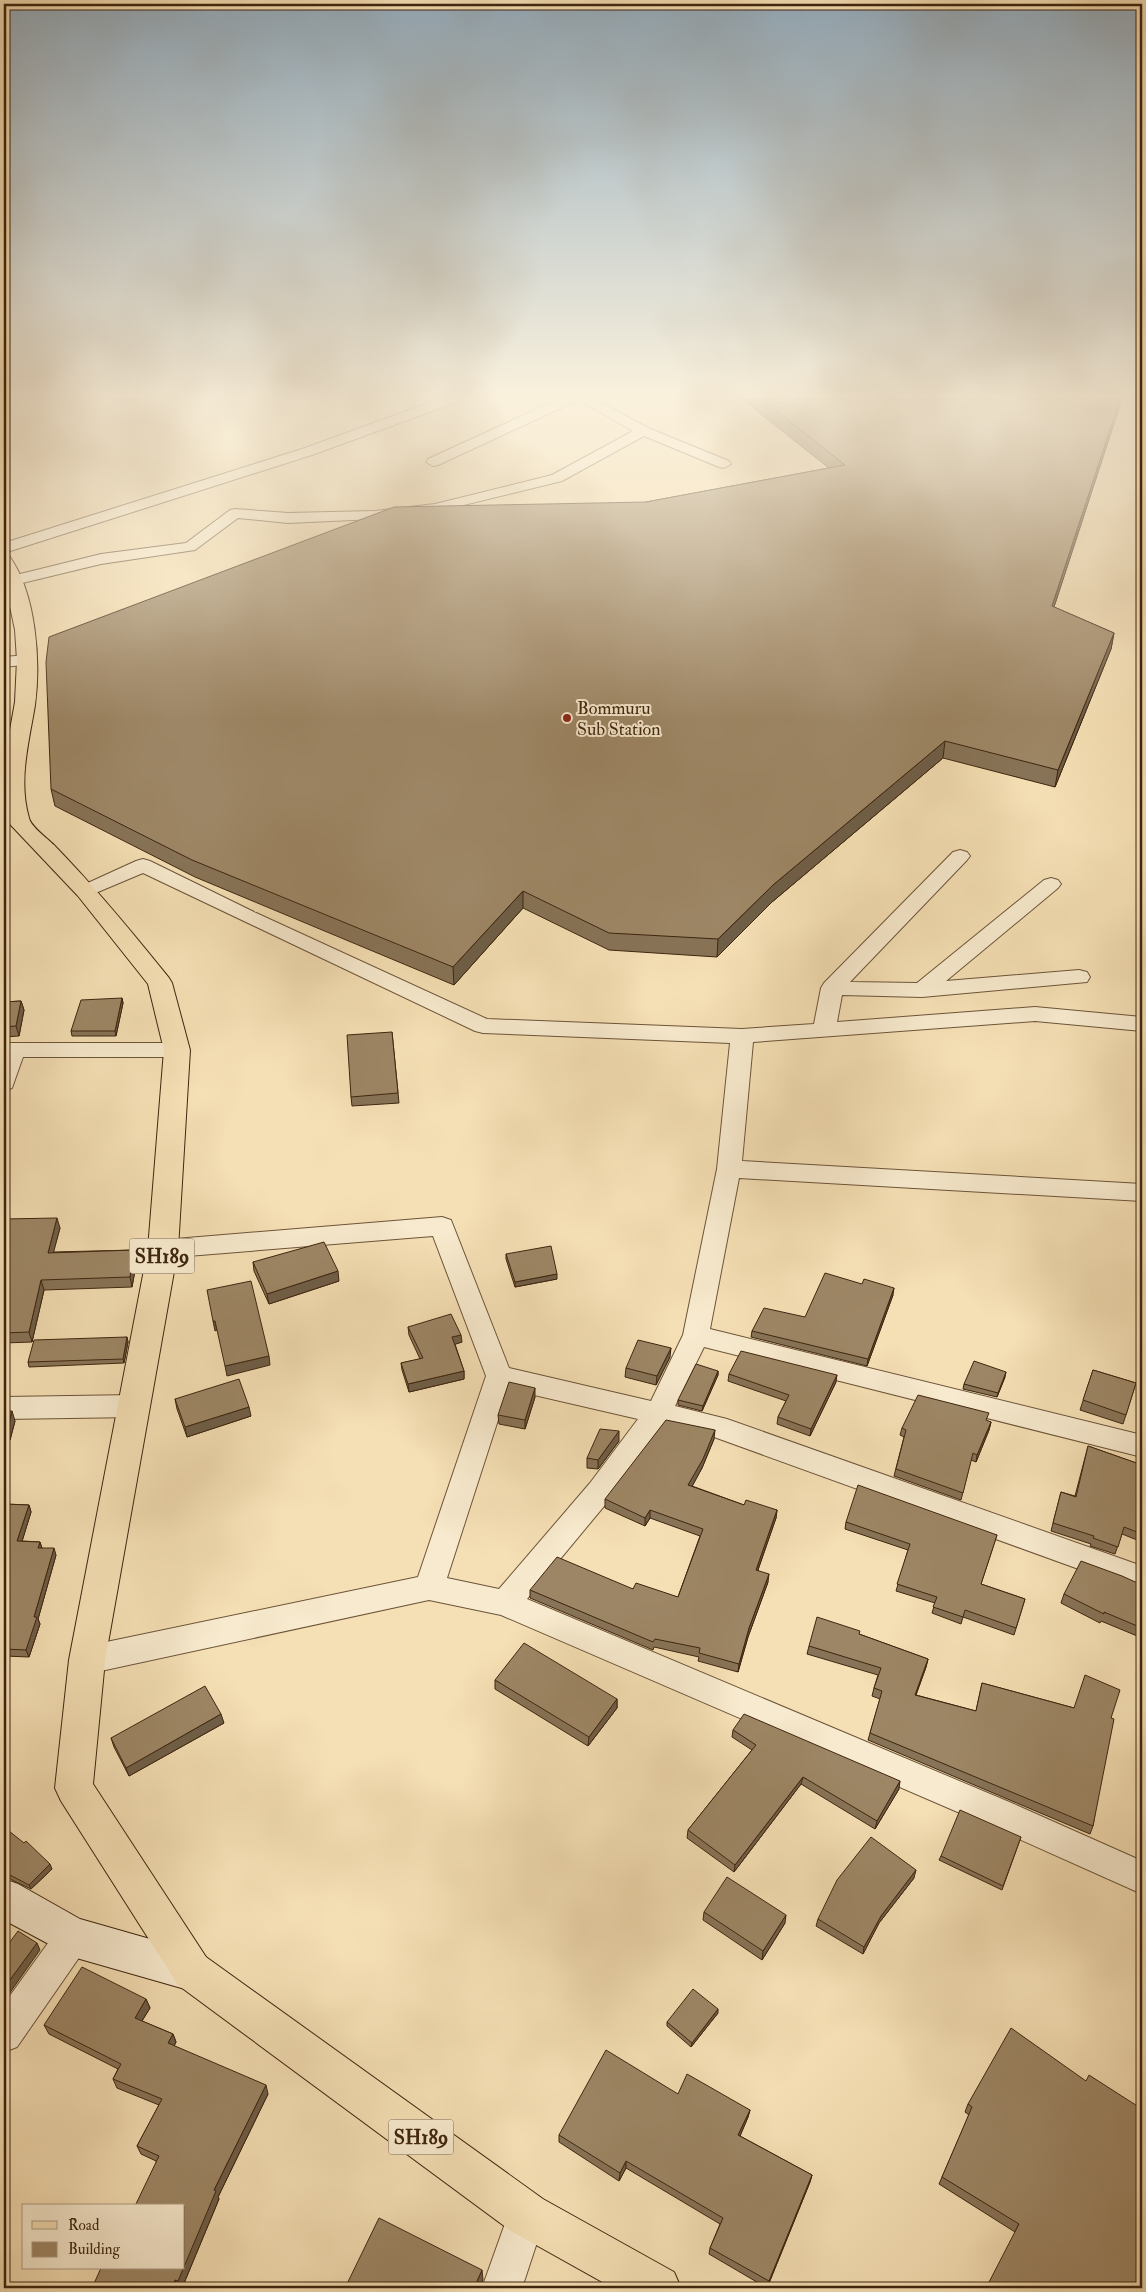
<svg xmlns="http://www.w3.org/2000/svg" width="1146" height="2292" font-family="'IM FELL Double Pica',serif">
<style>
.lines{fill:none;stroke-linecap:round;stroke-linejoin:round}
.minor-casing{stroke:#6c5438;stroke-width:2}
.secondary-casing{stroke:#3e250f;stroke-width:2}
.primary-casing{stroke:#3e250f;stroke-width:2}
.minor{fill:#f8eace;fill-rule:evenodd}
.secondary{fill:#f8eace;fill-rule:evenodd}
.primary{fill:#f5dfb4;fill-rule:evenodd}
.wall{fill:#877357;stroke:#3e250f}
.shaded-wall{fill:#6e5e47;stroke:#3e250f}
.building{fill:#9d8665;stroke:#3e250f}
.poi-dot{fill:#8f2418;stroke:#f8eace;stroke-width:2}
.labels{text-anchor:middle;stroke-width:4;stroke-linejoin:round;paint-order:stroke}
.far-poi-label{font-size:18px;fill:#3e250f;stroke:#f8eace;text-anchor:start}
.shield{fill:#f8eace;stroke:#766048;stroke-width:1}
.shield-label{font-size:20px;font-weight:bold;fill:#3e250f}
</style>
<rect width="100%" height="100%" fill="#f5dfb4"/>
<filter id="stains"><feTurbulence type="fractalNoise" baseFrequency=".004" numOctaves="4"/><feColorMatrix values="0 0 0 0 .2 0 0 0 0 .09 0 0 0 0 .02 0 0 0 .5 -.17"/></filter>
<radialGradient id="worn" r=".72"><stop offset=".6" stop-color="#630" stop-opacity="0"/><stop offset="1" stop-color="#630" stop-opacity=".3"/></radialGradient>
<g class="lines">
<!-- minor casing -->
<g class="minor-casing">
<path id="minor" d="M440,399H459L457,402L312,455L4,553V543L302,449Z
M559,399H576L574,402L438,465L433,466L426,462L428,459Z
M577,399H594L648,428L729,461L731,464L724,468L719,467L644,436L562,481L435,512L375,519L288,523L238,518L195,550L101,564L14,585L8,583L6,580L8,577L101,554L186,543L230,510L235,509L288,513L375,511L435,504L552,475L633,431Z
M27,655L33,656L35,660L33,664L4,667V657Z
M960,850L967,852L970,856L967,860L850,982L917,983L1044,880L1051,878L1058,880L1061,884L1058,888L946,981L1079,970L1087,972L1090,977L1087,982L922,997L842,995L837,1022L1035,1007L1142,1017V1031L1035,1021L753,1042L742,1161L1142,1184V1201L739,1178L710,1329L1142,1435V1457L704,1347L675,1406L727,1419L1142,1566V1592L714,1437L665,1426L610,1499L527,1599L1014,1804L1142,1861V1894L990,1826L501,1615L429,1600L87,1674L76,1670L72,1660L76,1650L87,1646L418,1577L486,1376L433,1236L163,1258L154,1255L150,1249L154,1243L163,1240L442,1217L451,1220L509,1368L651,1401L683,1335L717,1169L730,1043L483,1033L475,1031L143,873L86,897L79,895L76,891L79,887L136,861L143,859L150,861L254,912L487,1019L742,1029L814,1024L821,988L824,983L953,852ZM508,1389L638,1419L590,1483L499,1589L447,1578Z
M4,1043H177L185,1045L188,1050L185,1055L177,1057H23L12,1088L4,1091Z
M135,1395L145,1398L149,1406L145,1414L135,1417L4,1419V1397Z
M73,1920L85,1925L90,1937L85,1949L17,2047L4,2052V2004L61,1925Z
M527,2196L541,2201L546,2215L522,2288H482L513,2201Z"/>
</g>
<!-- secondary casing -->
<g class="secondary-casing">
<path id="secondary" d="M4,1879L18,1884L80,1919L192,1951L206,1957L212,1971L206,1985L192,1991L73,1957L4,1920Z"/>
</g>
<!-- primary casing -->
<g class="primary-casing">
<path id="primary" d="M4,556L10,557C36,594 41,661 35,705C29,742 18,780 29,818C31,827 47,838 54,845C95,887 132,932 169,978L172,983L190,1050L178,1249L105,1660L93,1784L206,1957L543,2199L674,2272L681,2288H613L511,2231L178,1985L61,1801L55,1788L69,1660L148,1249L164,1050L148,984L78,896L7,821L4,763L15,702L17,660L15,630L4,578Z"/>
</g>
<!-- minor -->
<use href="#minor" class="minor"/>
<!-- secondary -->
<use href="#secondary" class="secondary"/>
<!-- primary -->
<use href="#primary" class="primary"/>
</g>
<!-- wall -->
<path class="wall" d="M109,399H140L131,403Z
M742,399H1122L1054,607L1114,633L1111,649L1055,787L943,758L772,902L717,957L609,950L523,908L454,985L195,877L55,806L51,789L646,502L829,468Z
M122,998L123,1003L116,1036H72L71,1031Z
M21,1001L24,1010L19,1036L4,1037V1002Z
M392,1032L399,1103L352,1106L351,1097Z
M4,1219L60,1228L53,1252L134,1250L137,1259L132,1287L44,1290L32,1342L4,1343Z
M506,1254L557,1279L515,1287L506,1259Z
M253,1262L339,1281L269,1304L254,1271Z
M893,1295L867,1366L751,1337L752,1331Z
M408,1327L462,1342L455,1344L464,1371V1379L409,1392L402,1370L401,1363L420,1359L409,1335Z
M127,1337L128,1342L124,1363L29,1367L28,1362Z
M670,1357L656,1385L625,1377L626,1368Z
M1093,1370L1136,1383L1123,1424L1080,1410Z
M718,1371V1375L702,1411L678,1405V1400Z
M729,1374L836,1382L810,1436L777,1424L778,1417L786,1401L728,1381Z
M1005,1377L997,1397L963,1389L964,1384Z
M535,1397L525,1429L499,1424L498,1415Z
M175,1399L251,1416L187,1437L177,1409Z
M4,1411L15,1421L10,1440L4,1441Z
M987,1421L991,1422L989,1430L976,1462L971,1460L961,1500L894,1476L904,1437L900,1435L902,1428Z
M714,1439L702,1468L692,1486L744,1505L777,1510L776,1518L758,1570L768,1582L748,1637L738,1672L698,1661L699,1657L654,1647L653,1650L530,1598V1590L633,1589L678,1597L700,1536L650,1518L645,1526L605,1508V1499Z
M619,1441L598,1469L587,1468V1458Z
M1088,1446L1142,1465V1542L1122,1534L1115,1554L1090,1546L1091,1544L1051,1531L1061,1492L1075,1496Z
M4,1504L29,1505L31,1512L22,1541L40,1542L42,1548L56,1555L38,1619L40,1624L29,1657L4,1656Z
M846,1522L997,1535L981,1584L1025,1599L1014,1635L963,1617L961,1624L932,1613L935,1603L896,1591L908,1550L845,1529Z
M1142,1585V1638L1101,1621L1100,1623L1061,1603L1064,1594Z
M859,1634L928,1659L926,1667L916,1695L976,1711L982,1683L1111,1718L1093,1826L1090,1834L868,1740L880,1699L872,1696L874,1688L878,1675L807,1654L809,1646Z
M495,1680L617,1699V1708L588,1746L495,1689Z
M224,1723L129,1776L114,1747L111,1738Z
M733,1730L899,1789L875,1829L801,1784L734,1872L687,1838L688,1830L752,1750L732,1737Z
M4,1827L52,1869L31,1889L12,1880L4,1873Z
M1021,1837L1002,1890L939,1860L941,1856Z
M914,1878L879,1923L863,1954L816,1926L818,1919Z
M704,1912L785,1923L762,1960L703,1920Z
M146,1999L150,2008L142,2021L173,2034L176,2042L174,2046L268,2094L218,2197L219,2199L182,2288H92L184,2268L156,2161L141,2154L137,2146L159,2105L117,2088L113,2079L118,2069L49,2034L44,2025Z
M718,2013L691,2047L667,2026V2022Z
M1086,2081L1015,2232L939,2184L969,2115L965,2112L968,2104Z
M678,2094L750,2110L748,2117L740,2136L812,2175L810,2182L767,2288L709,2254L710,2248L720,2224L626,2168L619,2181L559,2142V2135Z"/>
<!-- shaded-wall -->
<path class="shaded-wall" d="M130,399H140L131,403Z
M1120,399H1122L1049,622L1052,606Z
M1114,633L1111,649L1055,787L1058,770Z
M945,741L943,758L772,902L717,957L718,939L773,885Z
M523,891V908L454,985L453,967Z
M122,998L123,1003L116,1036L115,1031Z
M21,1001L24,1010L19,1036L16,1026Z
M57,1218L60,1228L51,1262L48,1253Z
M134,1250L137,1259L132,1287L130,1277Z
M338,1271L339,1281L269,1304L267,1294Z
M557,1274V1279L515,1287V1282Z
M41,1280L44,1290L32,1342L29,1332Z
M894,1288L893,1295L867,1366L868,1359Z
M213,1321H215L217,1330L215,1331Z
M461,1335L462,1342L453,1345L452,1337Z
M127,1337L128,1342L124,1363L123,1359Z
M671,1348L670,1357L656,1385L657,1376Z
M269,1356L270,1365L227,1376L225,1366Z
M464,1371V1379L409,1392L408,1384Z
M718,1371V1375L702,1411L703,1406Z
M1006,1372L1005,1377L997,1397L998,1393Z
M837,1375L836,1382L810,1436L811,1429Z
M535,1388V1397L525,1429V1420Z
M249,1407L251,1416L187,1437L185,1427Z
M12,1411L15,1421L10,1440L7,1431Z
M991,1422L989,1430L976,1462L977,1455Z
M715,1430L714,1439L702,1468L688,1494V1485Z
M619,1431V1441L598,1469V1460Z
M29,1505L31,1512L20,1548L17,1541Z
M650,1510V1518L645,1526V1518Z
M777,1510L776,1518L755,1578L756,1570Z
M40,1542L42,1549L38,1548Z
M54,1548L56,1555L38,1619L40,1624L29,1657L26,1650L34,1617Z
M769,1574L768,1582L748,1637L738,1672L739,1664L749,1628Z
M928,1659L926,1667L913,1703L915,1695Z
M617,1699V1708L588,1746L589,1737Z
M221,1714L224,1723L129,1776L126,1768Z
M803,1777L801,1784L734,1872L735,1865Z
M900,1781L899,1789L875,1829L877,1821Z
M50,1864L52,1869L31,1889L29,1885Z
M916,1870L914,1878L879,1923L863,1954L864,1947L881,1916Z
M786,1915L785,1923L762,1960L763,1951Z
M37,1943L40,1950L4,2001V1988Z
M146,1999L150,2008L138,2027L135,2018Z
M718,2009V2013L691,2047L692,2043Z
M173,2034L176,2042L171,2052L168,2043Z
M266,2085L268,2094L218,2197L219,2199L182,2288L178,2281L214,2190Z
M750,2110L748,2117L737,2143L738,2135Z
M626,2161V2168L619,2181L620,2173Z
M812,2175L810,2182L767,2288L769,2281Z
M482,2270L483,2280L479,2288H474Z
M175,2280L179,2288H172Z"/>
<!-- building -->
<path class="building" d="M761,399H1120L1052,606L1114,633L1058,770L945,741L773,885L718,939L609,933L523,891L453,967L192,860L51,789L46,662L49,637L394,507L646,502L845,465Z
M122,998L115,1031H71L81,1000Z
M21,1001L16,1026L4,1027V1002Z
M392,1032L398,1093L351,1097L347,1035Z
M57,1218L48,1253L134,1250L130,1277L41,1280L29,1332L4,1333V1219Z
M324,1242L338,1271L267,1294L253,1262Z
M551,1246L557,1274L515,1282L506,1254Z
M825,1273L862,1284L864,1279L894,1288L868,1359L752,1331L764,1308L805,1317Z
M251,1281L269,1356L225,1366L215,1321H213L207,1290Z
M451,1314L461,1335L452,1337L464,1371L408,1384L401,1363L423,1358L408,1327Z
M127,1337L123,1359L28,1362L34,1340Z
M638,1340L671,1348L657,1376L626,1368Z
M741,1351L837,1375L811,1429L778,1417L789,1395L729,1374Z
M974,1361L1006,1372L998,1393L964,1384Z
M696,1364L718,1371L703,1406L678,1400Z
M1093,1370L1136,1383L1126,1415L1083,1400Z
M239,1379L249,1407L185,1427L175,1399Z
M509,1382L535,1388L525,1420L498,1415Z
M918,1395L989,1413L986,1420L991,1422L977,1455L973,1453L963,1493L896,1469L906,1430L902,1428Z
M4,1411H12L7,1431H4Z
M666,1420L715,1430L703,1459L688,1485L744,1505L746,1500L777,1510L756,1570L769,1574L749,1628L739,1664L699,1653L700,1648L655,1639L653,1642L530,1590L557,1557L633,1589L636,1583L678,1597L703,1529L650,1510L645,1518L605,1499Z
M600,1429L619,1431L598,1460L587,1458Z
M1088,1446L1142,1465V1534L1124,1527L1118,1547L1093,1538L1094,1536L1053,1523L1061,1492L1076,1497Z
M858,1485L997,1535L981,1584L1025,1599L1016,1628L965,1610L963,1617L933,1607L937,1597L897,1584L910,1544L846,1522Z
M4,1504L29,1505L17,1541L40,1542L38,1548H54L34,1617H37L26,1650L4,1649Z
M1081,1561L1122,1576L1142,1585V1628L1104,1612V1614L1064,1594Z
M817,1617L860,1631L859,1634L928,1659L915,1695L976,1711L982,1683L1074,1708L1085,1675L1120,1690L1111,1718L1114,1719L1093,1826L870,1733L882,1691L874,1688L881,1668L809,1646Z
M524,1643L617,1699L589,1737L495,1680Z
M205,1686L221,1714L126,1768L111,1738Z
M744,1714L900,1781L877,1821L803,1777L735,1865L688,1830L756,1745L733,1730Z
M960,1810L1021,1837L1003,1886L941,1856Z
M4,1827L24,1843L26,1841L50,1864L29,1885L10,1875L4,1871Z
M871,1837L916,1870L881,1916L864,1947L818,1919L837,1880Z
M727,1877L786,1915L763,1951L704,1912Z
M18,1931L37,1943L4,1988V1944L7,1946Z
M82,1967L146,1999L135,2018L173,2034L168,2043L266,2085L214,2190L216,2191L178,2281L175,2280L172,2288H92L101,2268H184V2206H135L159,2156L137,2146L162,2099L113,2079L121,2064L44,2025Z
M693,1989L718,2009L692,2043L667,2022Z
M1011,2028L1086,2081L1089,2075L1142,2109V2288H986L1019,2224L942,2177L972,2107L968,2104Z
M606,2050L678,2094L687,2074L750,2110L738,2135L812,2175L769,2281L710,2248L723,2218L626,2161L620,2173L559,2135Z
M379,2218L482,2270L474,2288H345Z
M524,2282L535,2288H521Z"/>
<!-- sky -->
<linearGradient id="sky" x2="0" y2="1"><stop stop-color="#94acbd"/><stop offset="0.55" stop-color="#faf1dd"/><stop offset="1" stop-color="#faf1dd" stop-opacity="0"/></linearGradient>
<rect width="1146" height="720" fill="url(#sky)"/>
<!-- markers -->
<circle class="poi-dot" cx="567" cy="718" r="5"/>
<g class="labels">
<!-- far-poi labels -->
<g class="far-poi-label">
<text x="577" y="714">Bommuru<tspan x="577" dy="21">Sub Station</tspan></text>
</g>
<!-- shield labels -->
<g class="shield">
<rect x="129.5" y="1238.5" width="65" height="35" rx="4"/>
<rect x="388.5" y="2119.5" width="65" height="35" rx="4"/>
</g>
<g class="shield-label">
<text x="162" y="1263">SH189</text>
<text x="421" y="2144">SH189</text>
</g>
</g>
<!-- margin -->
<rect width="1146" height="2292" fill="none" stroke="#f5dfb4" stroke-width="20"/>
<rect x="5" y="5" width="1136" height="2282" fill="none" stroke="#3e250f" stroke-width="2.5"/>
<rect x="10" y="10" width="1126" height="2272" fill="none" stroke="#3e250f"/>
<!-- legend -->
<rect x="22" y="2204" width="162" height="65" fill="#f8eace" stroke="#ae9b82"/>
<rect x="32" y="2221" width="25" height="8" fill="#f5dfb4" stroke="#ae9b82"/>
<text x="68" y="2230" font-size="15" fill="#3e250f">Road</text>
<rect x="32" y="2242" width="25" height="15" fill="#9d8665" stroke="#ae9b82"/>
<text x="68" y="2254" font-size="15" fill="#3e250f">Building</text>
<rect width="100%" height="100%" filter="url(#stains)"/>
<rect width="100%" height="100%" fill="url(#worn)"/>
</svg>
